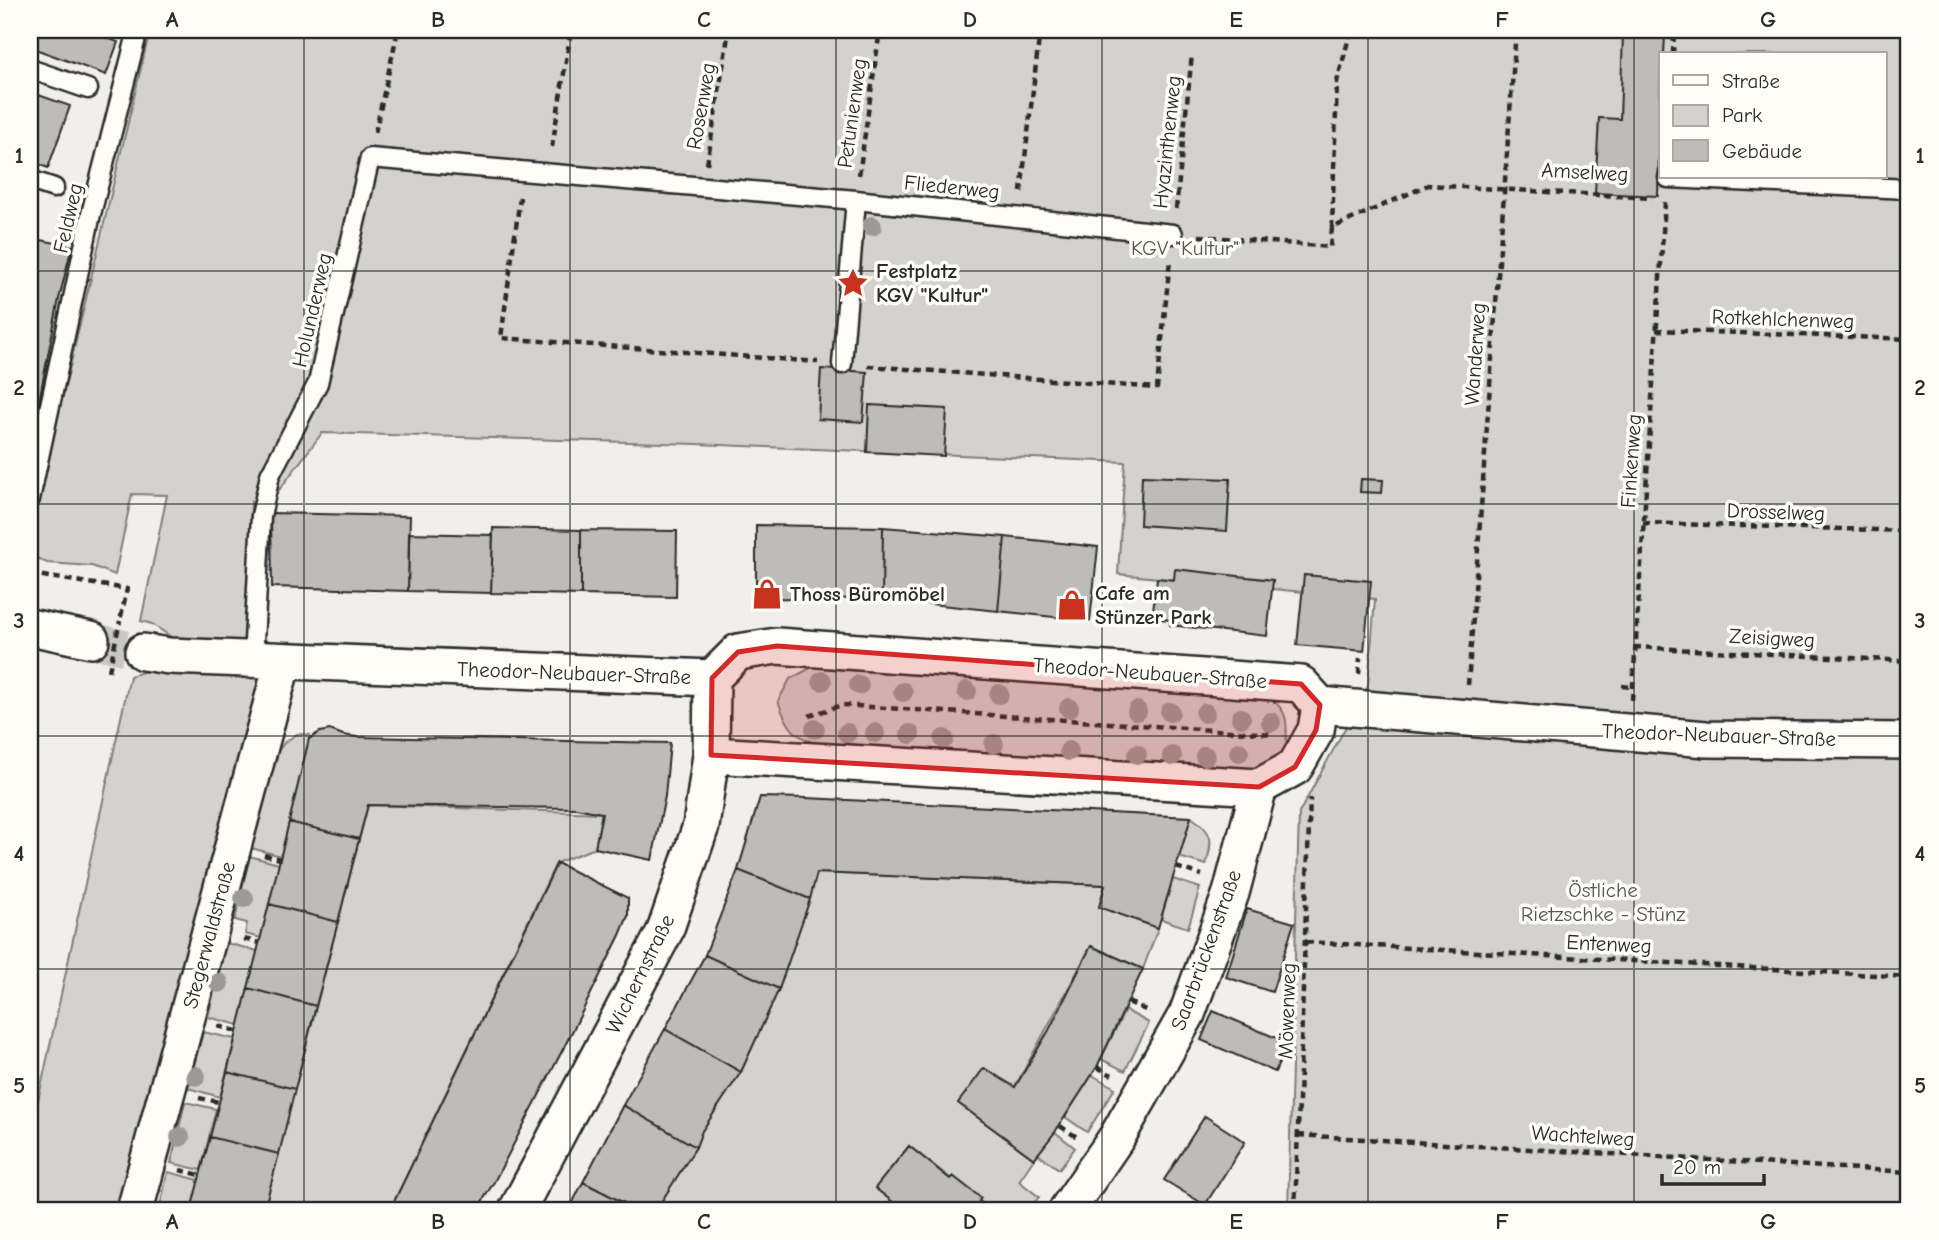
<svg xmlns="http://www.w3.org/2000/svg" width="1939" height="1240" font-family="'Comic Neue',sans-serif">
<style>
.green{fill:#d3d2cf;stroke:#7f7e7d;stroke-width:2;fill-rule:evenodd}
.building{fill:#bdbcb8;stroke:#2b2b2b;stroke-width:2}
.lines{fill:none;stroke-linecap:round;stroke-linejoin:round}
.street-tunnel{stroke:#c9c8c5;stroke-width:35;stroke-dasharray:35 18;stroke-linecap:butt}
.lane-casing{stroke:#2b2b2b;stroke-width:23}
.street-casing{stroke:#2b2b2b;stroke-width:40}
.path{stroke:#2b2b2b;stroke-width:4.5;stroke-dasharray:7 5;stroke-linecap:butt}
.lane{stroke:#fdfcf7;stroke-width:18}
.street{stroke:#fdfcf7;stroke-width:35}
.path-bridge{stroke:#2b2b2b;stroke-width:4.5;stroke-dasharray:7 5;stroke-linecap:butt}
.tree{fill:#9b9a98}
.marked{fill:#d62828;fill-opacity:0.2;stroke:#d62828;stroke-width:5;stroke-linejoin:round}
.grid{fill:none;stroke:#2b2b2b;stroke-width:2;stroke-opacity:0.55}
.labels{text-anchor:middle;stroke-width:7;stroke-linejoin:round;paint-order:stroke}
.street-label{font-size:21px;fill:#2b2b2b;stroke:#fdfcf7}
.park-label{font-size:21px;fill:#555554;stroke:#fdfcf7}
.poi-label{font-size:21px;font-weight:bold;fill:#2b2b2b;stroke:#fdfcf7;text-anchor:start}
.neatline{fill:none;stroke:#2b2b2b;stroke-width:2.5}
.grid-label{font-size:23px;text-anchor:middle;font-weight:bold;fill:#2b2b2b}
</style>
<rect width="100%" height="100%" fill="#f0efeb"/>
<filter id="ink" filterUnits="userSpaceOnUse"><feTurbulence type="fractalNoise" baseFrequency=".0143" numOctaves="2"/><feDisplacementMap in="SourceGraphic" scale="14" xChannelSelector="R" yChannelSelector="G"/><feConvolveMatrix kernelMatrix="1 2 1 2 8 2 1 2 1" color-interpolation-filters="sRGB"/></filter>
<g filter="url(#ink)">
<!-- green -->
<path class="green" d="M150,30H1909V1210H1288L1299,813L1368,686L1375,599L1118,574L1125,462L697,444L322,433L273,498L251,501L249,578L243,647L174,639L152,624L141,621L167,495L132,494L115,575L92,566L47,563L30,555V544L40,492ZM1661,54H1885V177H1661Z
M818,664L1258,691C1287,706 1288,716 1286,748L1268,765L1242,773L823,746C794,737 788,729 778,701L790,679Z
M146,671L263,675L125,1210H30V1138L130,676Z
M297,734L310,735L281,856L251,848L277,752L285,742Z
M368,805L602,813L595,848L556,863L390,1210H264Z
M1191,817C1214,832 1213,840 1206,865L1179,857Z
M249,856L279,864L261,938L245,934L247,923L235,920Z
M817,873L1105,885L1099,907L1158,928L1143,969L1091,946L1015,1087L984,1068L959,1103L1034,1159L1019,1181L1039,1197L1029,1210H991L909,1146L876,1188L903,1210H656L779,989Z
M1173,879L1200,888L1188,928L1161,919Z
M226,943L258,951L239,1025L208,1017Z
M1125,1010L1149,1023L1125,1071L1101,1059Z
M203,1032L235,1039L220,1097L188,1088Z
M1092,1075L1115,1088L1087,1132L1065,1117Z
M185,1102L216,1109L201,1170L171,1163Z
M1055,1132L1075,1148L1059,1169L1038,1154Z
M168,1172L199,1180L191,1210H159Z"/>
<!-- building -->
<path class="building" d="M30,30H85L118,42L106,75L30,47Z
M1623,34L1665,36L1664,54H1661L1658,196L1595,193L1599,118L1620,119Z
M30,92L70,106L48,168L30,161Z
M30,238L72,246L59,299L30,447Z
M821,369L867,372L863,422L818,419Z
M869,405L947,409L944,456L867,452Z
M1142,476L1230,479L1227,531L1140,525Z
M1361,479L1383,480L1382,493L1360,492Z
M271,513L410,516L408,591L272,587Z
M756,525L883,527L882,599L756,598Z
M883,527L1005,537L998,611L882,599Z
M493,528L581,530V595L491,593Z
M581,530L677,531L676,597L581,595Z
M409,533L493,535L491,593L408,591Z
M1005,537L1098,547L1090,621L998,611Z
M1175,569L1273,580L1267,636L1170,625V620L1152,618L1157,578L1174,580Z
M1304,575L1371,581L1364,651L1297,645Z
M330,730L343,735L357,737L670,743L665,796L652,860L595,848L602,813L576,808L368,805L359,839L289,822L309,739L320,732Z
M760,797L806,798L1191,817L1158,928L1099,907L1105,885L817,873L810,899L738,870Z
M289,822L359,839L338,922L269,904Z
M557,863L628,898V916L620,935L574,1028L494,1182L477,1210H390Z
M738,870L810,899L779,989L705,955Z
M269,904L338,922L316,1006L248,988Z
M1247,909L1294,923L1272,992L1226,977Z
M1091,946L1143,969L1097,1067L1055,1132L1034,1159L958,1103L984,1068L1015,1087L1049,1030Z
M705,955L779,989L741,1072L665,1029Z
M248,988L316,1006L295,1089L227,1072Z
M1213,1011L1288,1043L1275,1072L1201,1040Z
M665,1029L741,1072L702,1131L696,1147L623,1105Z
M227,1072L295,1089L279,1154L210,1137Z
M623,1105L696,1147L656,1210H638L583,1182Z
M1205,1116L1245,1142L1205,1205L1164,1180Z
M210,1137L279,1154L264,1210H191Z
M909,1146L950,1179L953,1176L981,1198L979,1201L990,1210H903L875,1188Z
M583,1182L638,1210H569Z"/>
<g class="lines">
<!-- street-tunnel -->
<path class="street-tunnel" d="M91,640L143,652"/>
<!-- lane casing -->
<g class="lane-casing">
<path id="lane" d="M30,69L88,89
M1668,178L1909,189
M30,180L54,188
M842,364L856,200
M30,499L91,214L138,30
M253,659L261,516L270,475L318,383L370,158L856,200L1173,234"/>
</g>
<!-- street casing -->
<g class="street-casing">
<path id="street" d="M30,627L91,640
M143,652L169,656L712,678L738,652L777,646L1301,684L1320,705L1706,739L1909,741
M711,755L1259,787L1295,767L1316,730L1320,705
M135,1210L283,661
M517,1210L665,931L701,826L711,755L712,678
M1067,1210L1117,1137L1187,1014L1231,893L1259,787"/>
</g>
<!-- path -->
<path class="path" d="M1673,54L1674,30
M375,133L398,30
M552,147L571,30
M707,164L729,30
M859,175L880,30
M1021,192L1040,30
M520,197L501,338L818,362
M1176,209L1192,54
M1332,228L1337,82L1351,30
M1199,236L1330,247L1332,228L1428,185L1652,198
M1656,330L1909,339
M868,366L1157,388L1170,260
M1643,523L1909,531
M30,574L127,589L120,621
M1634,647L1909,661
M1359,674L1360,658
M1468,685L1516,30
M1622,686L1632,687
M1632,700L1665,202
M809,716L842,705L1274,734
M264,855L280,859
M1176,867L1202,875
M244,939L260,943
M1306,942L1909,977
M1128,1002L1150,1012
M218,1026L237,1031
M1097,1067L1112,1075
M199,1098L219,1102
M1060,1126L1077,1137
M1298,1135L1908,1172
M180,1170L200,1175
M1295,1210L1310,798"/>
<!-- lane -->
<use href="#lane" class="lane"/>
<!-- street -->
<use href="#street" class="street"/>
<!-- path-bridge -->
<path class="path-bridge" d="M109,671L120,621"/>
</g>
<!-- trees -->
<g class="tree">
<circle cx="872" cy="226" r="10"/>
<circle cx="822" cy="681" r="10"/>
<circle cx="859" cy="685" r="10"/>
<circle cx="967" cy="691" r="10"/>
<circle cx="903" cy="692" r="10"/>
<circle cx="999" cy="694" r="10"/>
<circle cx="1069" cy="708" r="10"/>
<circle cx="1137" cy="711" r="10"/>
<circle cx="1170" cy="712" r="10"/>
<circle cx="1205" cy="713" r="10"/>
<circle cx="1241" cy="718" r="10"/>
<circle cx="1271" cy="722" r="10"/>
<circle cx="815" cy="729" r="10"/>
<circle cx="847" cy="733" r="10"/>
<circle cx="875" cy="733" r="10"/>
<circle cx="910" cy="734" r="10"/>
<circle cx="944" cy="739" r="10"/>
<circle cx="994" cy="744" r="10"/>
<circle cx="1069" cy="751" r="10"/>
<circle cx="1239" cy="752" r="10"/>
<circle cx="1137" cy="754" r="10"/>
<circle cx="1172" cy="756" r="10"/>
<circle cx="1205" cy="756" r="10"/>
<circle cx="244" cy="898" r="10"/>
<circle cx="219" cy="983" r="10"/>
<circle cx="196" cy="1076" r="10"/>
<circle cx="180" cy="1137" r="10"/>
</g>
</g>
<!-- marked area -->
<path class="marked" d="M777,646L1301,684L1320,705L1316,730L1295,767L1259,787L711,755L712,678L738,652Z"/>
<!-- grid -->
<path class="grid" d="M304,30V1210M570,30V1210M836,30V1210M1102,30V1210M1368,30V1210M1634,30V1210M30,271H1909M30,504H1909M30,736H1909M30,969H1909"/>
<!-- icons -->
<defs>
<g id="sight-bare" transform="scale(2.415)"><path d="M0-6L1.8-2.2L6-1.7L2.9 1.2L3.7 5.4L0 3.3L-3.7 5.4L-2.9 1.2L-6-1.7L-1.8-2.2Z" fill="#c8321e" stroke="#fdfcf7" stroke-width="2.5" paint-order="stroke"/></g>
<g id="shop-bare" transform="scale(2.415)"><path d="M-5-2.5h2.3a2.7 3.5 0 0 1 5.4 0H5L5.5 6h-11ZM-1.5-2.5h3a1.5 2.3 0 0 0-3 0Z" fill="#c8321e" stroke="#fdfcf7" stroke-width="2.5" paint-order="stroke"/></g>
</defs>
<g fill-rule="evenodd">
<use href="#sight-bare" x="853" y="283"/>
<use href="#shop-bare" x="767" y="594"/>
<use href="#shop-bare" x="1072" y="605"/>
</g>
<g class="labels">
<!-- street labels -->
<g class="street-label">
<text transform="translate(701 106) rotate(-80)" y="7">Rosenweg</text>
<text transform="translate(852 113) rotate(-82)" y="7">Petunienweg</text>
<text transform="translate(1167 142) rotate(-84)" y="7">Hyazinthenweg</text>
<text transform="translate(1585 172) rotate(3)" y="7">Amselweg</text>
<text transform="translate(952 187) rotate(6)" y="7">Fliederweg</text>
<text transform="translate(68 218) rotate(-77)" y="7">Feldweg</text>
<text transform="translate(312 310) rotate(-77)" y="7">Holunderweg</text>
<text transform="translate(1783 319) rotate(2)" y="7">Rotkehlchenweg</text>
<text transform="translate(1475 354) rotate(-86)" y="7">Wanderweg</text>
<text transform="translate(1631 461) rotate(-86)" y="7">Finkenweg</text>
<text transform="translate(1776 512) rotate(2)" y="7">Drosselweg</text>
<text transform="translate(1772 638) rotate(3)" y="7">Zeisigweg</text>
<text transform="translate(574 673) rotate(2)" y="7">Theodor-Neubauer-Straße</text>
<text transform="translate(1150 673) rotate(4)" y="7">Theodor-Neubauer-Straße</text>
<text transform="translate(1719 735) rotate(2)" y="7">Theodor-Neubauer-Straße</text>
<text transform="translate(209 935) rotate(-75)" y="7">Stegerwaldstraße</text>
<text transform="translate(1609 944) rotate(3)" y="7">Entenweg</text>
<text transform="translate(1206 950) rotate(-70)" y="7">Saarbrückenstraße</text>
<text transform="translate(640 974) rotate(-64)" y="7">Wichernstraße</text>
<text transform="translate(1287 1011) rotate(-88)" y="7">Möwenweg</text>
<text transform="translate(1583 1136) rotate(4)" y="7">Wachtelweg</text>
</g>
<!-- park labels -->
<g class="park-label">
<text x="1185" y="255">KGV "Kultur"</text>
<text x="1603" y="897">Östliche<tspan x="1603" dy="24">Rietzschke - Stünz</tspan></text>
</g>
<!-- poi labels -->
<g class="poi-label">
<text x="876" y="278">Festplatz<tspan x="876" dy="24">KGV "Kultur"</tspan></text>
<text x="1095" y="600">Cafe am<tspan x="1095" dy="24">Stünzer Park</tspan></text>
<text x="790" y="601">Thoss Büromöbel</text>
</g>
</g>
<!-- margin -->
<rect width="1939" height="1240" fill="none" stroke="#fdfcf7" stroke-width="77"/>
<!-- legend -->
<rect x="1659" y="52" width="228" height="126" fill="#fdfcf7" stroke="#a9a8a5" stroke-width="2"/>
<rect x="1673" y="75" width="35" height="10" fill="#fdfcf7" stroke="#a9a8a5" stroke-width="2"/>
<text x="1722" y="88" font-size="21" fill="#2b2b2b">Straße</text>
<rect x="1673" y="105" width="35" height="21" fill="#d3d2cf" stroke="#a9a8a5" stroke-width="2"/>
<text x="1722" y="122" font-size="21" fill="#2b2b2b">Park</text>
<rect x="1673" y="140" width="35" height="21" fill="#bdbcb8" stroke="#a9a8a5" stroke-width="2"/>
<text x="1722" y="158" font-size="21" fill="#2b2b2b">Gebäude</text>
<!-- scale -->
<path d="M1662 1174v10h102v-10" fill="none" stroke="#2b2b2b" stroke-width="3.5"/>
<text x="1673" y="1174" font-size="21" fill="#2b2b2b" stroke="#fdfcf7" stroke-width="5" paint-order="stroke">20 m</text>
<rect x="38" y="38" width="1862" height="1164" class="neatline"/>
<g class="grid-label">
<text x="172" y="27">A</text>
<text x="438" y="27">B</text>
<text x="704" y="27">C</text>
<text x="970" y="27">D</text>
<text x="1236" y="27">E</text>
<text x="1502" y="27">F</text>
<text x="1768" y="27">G</text>
<text x="19" y="163">1</text>
<text x="1920" y="163">1</text>
<text x="19" y="395">2</text>
<text x="1920" y="395">2</text>
<text x="19" y="628">3</text>
<text x="1920" y="628">3</text>
<text x="19" y="861">4</text>
<text x="1920" y="861">4</text>
<text x="19" y="1093">5</text>
<text x="1920" y="1093">5</text>
<text x="172" y="1229">A</text>
<text x="438" y="1229">B</text>
<text x="704" y="1229">C</text>
<text x="970" y="1229">D</text>
<text x="1236" y="1229">E</text>
<text x="1502" y="1229">F</text>
<text x="1768" y="1229">G</text>
</g>
</svg>
